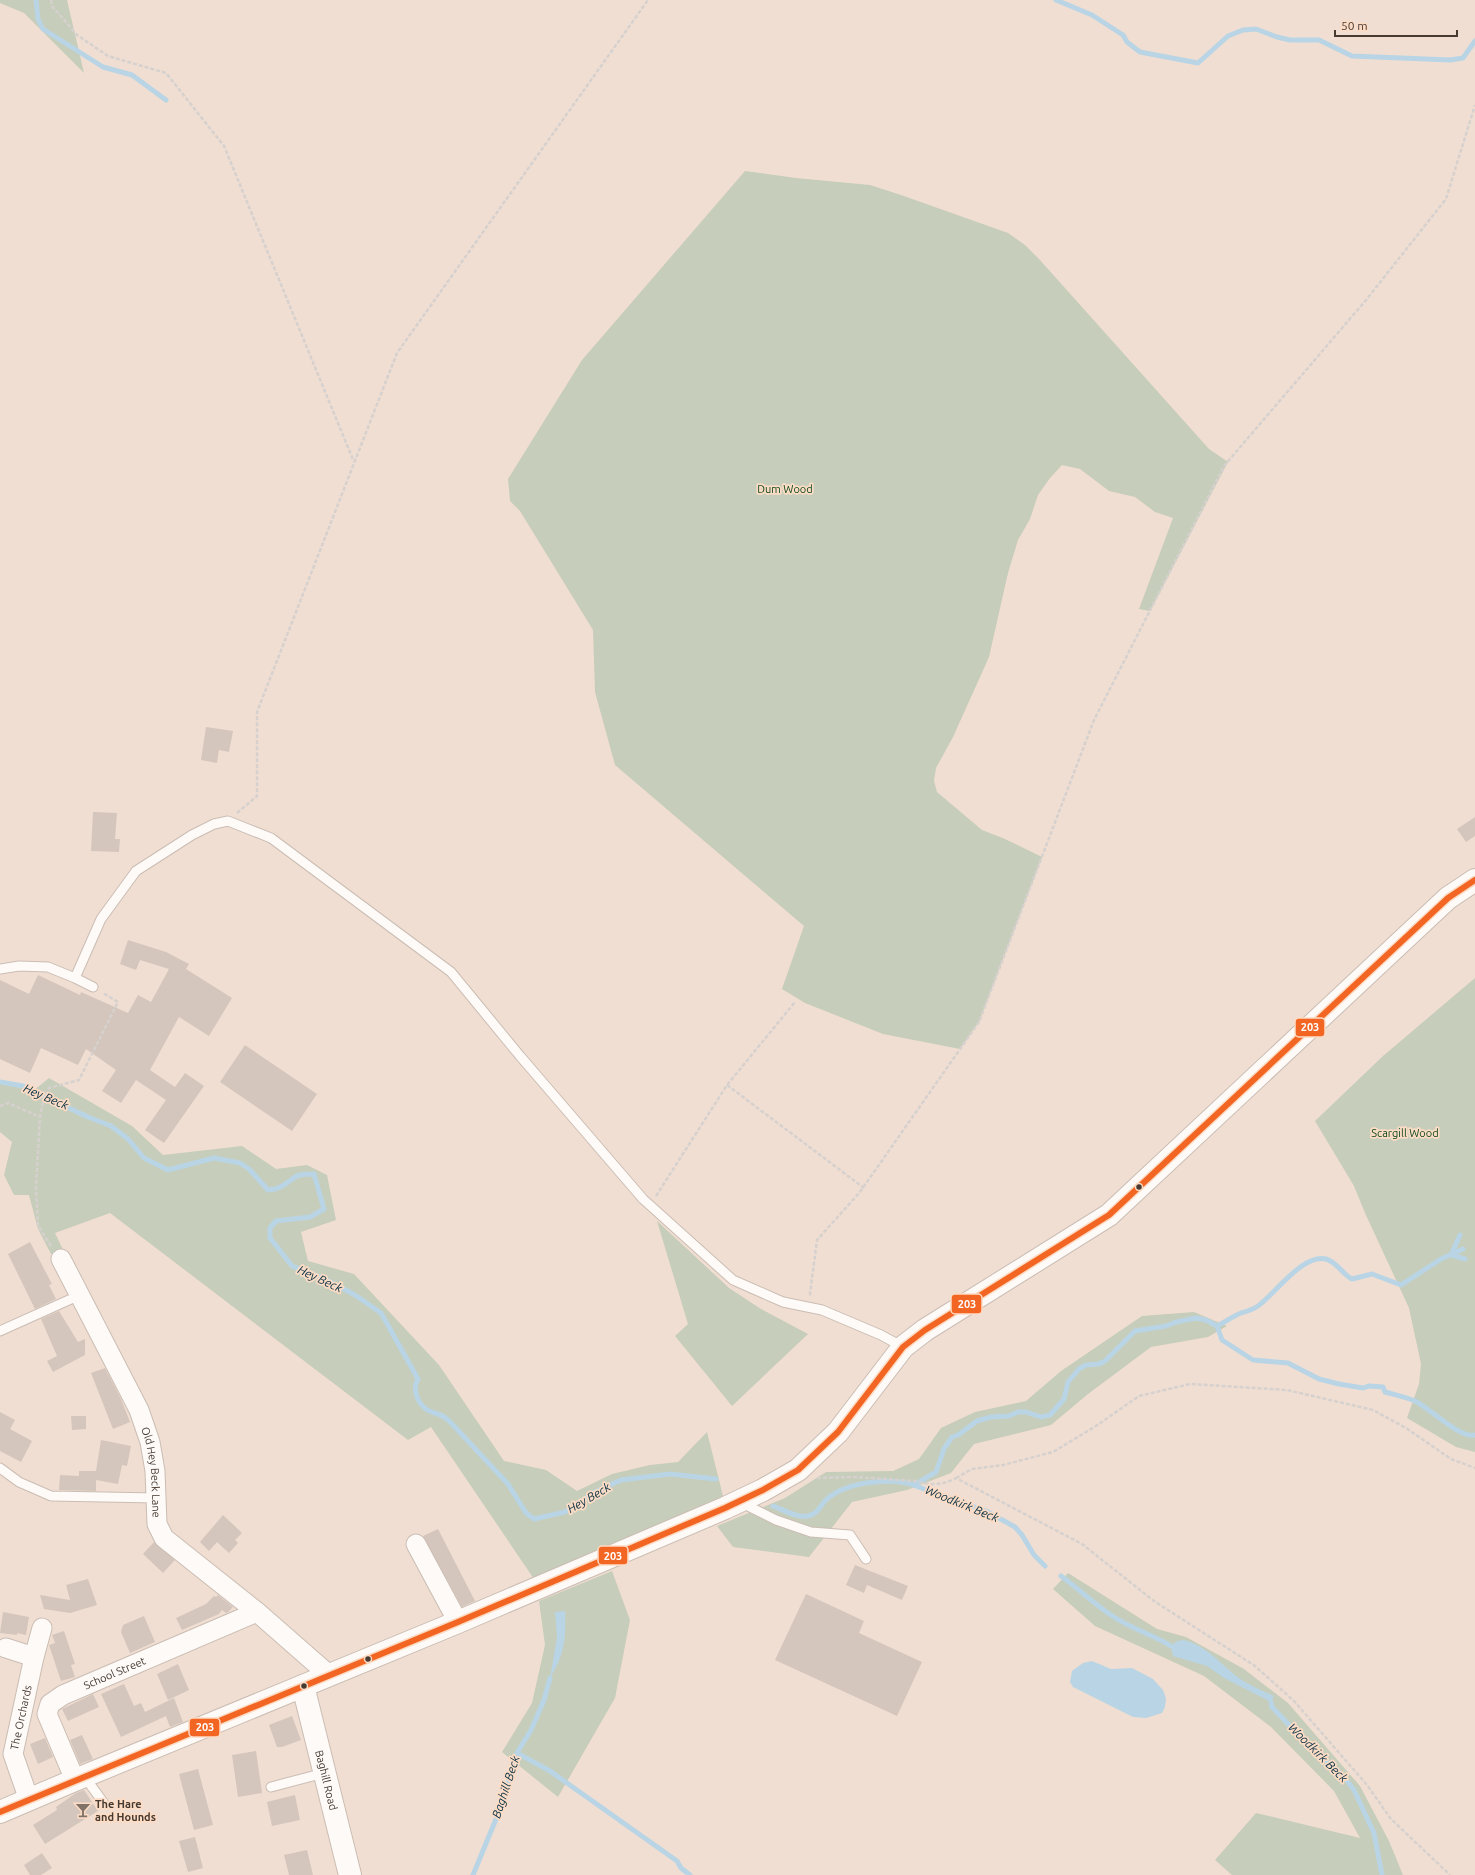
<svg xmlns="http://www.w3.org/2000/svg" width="1475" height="1875" font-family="Ubuntu,sans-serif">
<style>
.green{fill:#c6cdba}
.water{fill:#b9d5e5}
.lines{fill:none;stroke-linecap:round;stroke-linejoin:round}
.stream{stroke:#b9d5e5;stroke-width:5}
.building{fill:#d4c6bc}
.service-casing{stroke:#cbbdb3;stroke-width:11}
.minor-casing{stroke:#cbbdb3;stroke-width:21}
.tertiary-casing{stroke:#cbbdb3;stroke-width:24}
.path{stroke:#d6d1ce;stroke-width:2.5;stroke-dasharray:4 2;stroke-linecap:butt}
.service{stroke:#fdfaf8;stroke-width:9}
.minor{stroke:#fdfaf8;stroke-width:19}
.tertiary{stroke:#fdfaf8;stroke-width:22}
.bus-1-casing{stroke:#fddcc5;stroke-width:9}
.bus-1{stroke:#f26522;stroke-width:6}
.bus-dot{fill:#473a31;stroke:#fddcc5;stroke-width:1.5}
.labels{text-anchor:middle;stroke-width:3.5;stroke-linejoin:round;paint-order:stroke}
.park-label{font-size:11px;fill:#09461a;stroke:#fddcc5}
.street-label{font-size:11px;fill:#473a31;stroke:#fddcc5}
.poi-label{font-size:11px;font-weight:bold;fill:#473a31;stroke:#fddcc5;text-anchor:start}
.water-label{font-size:12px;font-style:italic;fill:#073145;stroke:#fddcc5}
.line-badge{stroke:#fddcc5;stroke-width:1.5}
.badge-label{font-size:11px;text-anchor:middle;font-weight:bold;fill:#fff}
</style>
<rect width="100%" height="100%" fill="#f0ded2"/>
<!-- green -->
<path class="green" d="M0,0H67L84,73L24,13L0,3Z
M745,171L796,178L870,185L901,195L1008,233L1025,245L1039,259L1209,449L1228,462L1150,611L1139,609L1173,518L1155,512L1135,497L1109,491L1080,469L1062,465L1050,478L1038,495L1030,519L1018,540L1008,573L989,657L953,737L936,768L934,781L937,792L982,830L1005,839L1042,857L979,1022L960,1049L883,1034L805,1003L782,989L804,926L615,765L595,692L593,630L520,511L510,501L508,479L582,360Z
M1475,978V1452L1456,1447L1407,1418L1419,1384L1421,1364L1409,1308L1365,1213L1354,1186L1315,1121L1383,1056Z
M49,1078L132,1126L163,1155L242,1146L276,1169L307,1165L327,1175L336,1220L301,1232L308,1261L354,1274L439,1365L504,1461L546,1470L577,1491L612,1474L650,1465L678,1462L707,1432L723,1496L534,1579L431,1427L408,1440L110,1213L55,1233L66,1256L51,1254L38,1229L29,1195H14L4,1175L12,1142L0,1132V1082L23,1086L33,1091Z
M657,1221L729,1288L761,1309L808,1334L732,1406L675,1336L688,1324Z
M1194,1312L1227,1326L1208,1337L1151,1347L1088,1394L1051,1425L974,1444L951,1473L907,1490L852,1502L809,1557L733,1547L717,1526L785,1498L826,1472L893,1471L919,1459L941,1428L975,1412L1026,1401L1061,1371L1142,1316Z
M612,1571L630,1620L615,1698L558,1797L502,1752L532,1703L545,1645L539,1601Z
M1068,1573L1157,1629L1186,1637L1244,1669L1288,1703L1360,1786L1389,1841L1403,1875H1232L1215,1860L1256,1813L1360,1838L1334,1791L1271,1727L1204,1676L1095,1626L1053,1589Z"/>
<!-- water -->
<path class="water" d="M565,1611C566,1638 565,1654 550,1678L557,1637L555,1612Z
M1184,1640C1206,1646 1218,1661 1235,1675C1246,1684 1261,1690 1274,1696L1271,1702L1224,1678L1207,1666L1173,1656L1171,1646L1177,1641Z
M1092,1661L1111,1669L1132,1668L1153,1679L1163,1690L1166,1698L1165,1707L1162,1713L1146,1718L1133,1717L1073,1687L1070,1682L1072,1671L1083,1663Z"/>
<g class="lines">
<!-- stream -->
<path class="stream" d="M36,0L38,19L43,29L103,67L132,75L166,100
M1056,0L1092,15L1123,35L1127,42L1140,52L1198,63L1228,36L1243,30L1256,29L1277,37L1290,40H1319L1352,56L1450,60L1463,58L1475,41
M0,1082L23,1086L88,1117L111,1126L128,1139L144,1158L168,1170L214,1158L240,1163L249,1169L268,1190C283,1189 285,1183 297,1176C301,1174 309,1174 314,1174L324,1209L310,1217L276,1221L270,1228V1238L292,1266L325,1279L355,1295L381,1313L418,1379C412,1389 417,1402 426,1409C428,1411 432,1412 435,1413C442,1415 448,1419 453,1425L508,1484L526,1513L534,1519L565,1512L595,1492L621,1480L670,1474L716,1479
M1460,1235L1451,1255L1465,1259
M1217,1326L1222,1340L1253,1360L1288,1363L1319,1379L1339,1384L1363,1388L1369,1386L1383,1387L1385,1392C1395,1395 1408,1397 1417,1402C1431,1410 1461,1439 1475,1435
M913,1485L986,1511L1015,1527L1022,1535L1034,1555L1045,1566
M773,1506C784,1510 797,1518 808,1516C820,1513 820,1504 828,1498C848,1482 891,1477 914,1485L936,1472L944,1449L952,1437L958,1435L977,1421L991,1417L1009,1416L1018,1412H1026L1041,1417L1050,1415L1064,1399L1068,1382L1079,1369L1086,1365L1099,1364L1105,1361L1135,1331L1166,1326L1176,1322L1196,1318L1206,1320L1217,1326C1225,1322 1233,1316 1241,1313C1248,1311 1252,1310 1258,1306C1276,1293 1302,1254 1326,1259C1337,1262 1342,1274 1352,1279L1372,1274L1401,1285L1441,1259L1463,1249
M1061,1576C1079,1589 1095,1605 1114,1617C1132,1629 1153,1635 1171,1646
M1271,1702L1272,1707L1308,1745L1344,1777L1354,1790L1374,1833L1382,1875
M517,1753L550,1771L677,1861L681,1868L690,1875
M473,1875L501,1807L517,1753L531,1730L544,1700L550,1678"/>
</g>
<!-- building -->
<path class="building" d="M206,727L233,731L229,752L219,750L217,763L201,760Z
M93,812L117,813L115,839H120L119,852L91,851Z
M1475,817V836L1466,842L1457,829Z
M128,940L166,952L189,964L186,969L232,998L209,1036L179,1017L150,1070L175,1087L185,1073L204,1086L164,1143L145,1130L166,1100L136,1080L121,1103L102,1091L116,1070L86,1049L78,1065L41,1048L30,1073L0,1059V980L29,994L38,975L80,995L81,992L128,1013L138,995L151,1002L169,969L140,960L136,970L120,964Z
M245,1045L317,1094L292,1131L220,1082Z
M30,1242L52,1284L49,1285L56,1299L35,1309L8,1254Z
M59,1311L78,1342L85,1339V1355L53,1372L47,1361L57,1356L41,1319Z
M105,1368L121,1399L130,1422L113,1429L91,1373Z
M0,1412L15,1420L10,1429L32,1441L21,1462L0,1451Z
M71,1416H86V1429L72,1430Z
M101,1440L131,1446L127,1466L122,1465L118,1484L96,1480V1491L59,1490L60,1475L79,1476V1471H96Z
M223,1515L242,1533L235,1540L238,1543L229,1553L217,1542L209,1551L200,1542Z
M438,1529L475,1601L462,1607L423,1536Z
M154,1542L175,1560L163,1573L143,1554Z
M855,1565L908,1586L902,1600L867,1585L864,1593L846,1585Z
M88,1579L97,1605L70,1613L44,1609L40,1595L70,1600L66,1585Z
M806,1594L864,1621L859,1633L922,1662L897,1716L775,1660Z
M218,1595L233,1607L228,1612L226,1613L222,1610L219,1614L182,1630L176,1618L206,1604L214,1596L216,1597Z
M3,1612L29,1617L26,1635L17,1633V1635L0,1633Z
M144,1616L155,1642L130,1653L121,1632L123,1625Z
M64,1631L75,1664L71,1665L75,1677L61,1681L49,1645L55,1643L52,1635Z
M178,1664L189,1690L168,1700L157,1674Z
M124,1684L134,1706L141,1703L145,1712L174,1698L183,1722L170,1727L166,1716L121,1737L101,1694Z
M93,1694L99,1707L68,1721L62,1709Z
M292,1716L301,1740L282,1747H277L269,1725Z
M82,1735L93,1759L80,1764L70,1740Z
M45,1738L53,1757L38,1764L30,1744Z
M256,1751L262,1793L238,1797L232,1755Z
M198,1769L213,1825L194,1830L179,1774Z
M84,1790L98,1811L45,1844L33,1825L57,1810L56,1807L76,1793Z
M295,1795L300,1820L272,1826L267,1802Z
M195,1837L203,1868L188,1872L179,1841Z
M307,1850L313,1875H289L284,1855Z
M42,1853L52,1868L41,1875H30L24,1865Z"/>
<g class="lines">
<!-- service casing -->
<g class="service-casing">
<path id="service" d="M0,969L19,966L48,967L75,978
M93,987L75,978L101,919L136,871L192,835L214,824L228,821L271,838L451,972L520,1056L643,1199L733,1280L783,1302L822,1310L881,1335L903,1347
M0,1331L80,1295
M0,1468L19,1482L51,1496L156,1498
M740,1502L776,1520L811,1532L850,1535L866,1559
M84,1776L103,1802
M271,1787L324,1773"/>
</g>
<!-- minor casing -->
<g class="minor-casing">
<g id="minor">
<path id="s1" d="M61,1259L139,1410L150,1442L155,1471L157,1524L164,1538L257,1612L329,1675"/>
<path d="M416,1544L458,1622"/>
<path d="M6,1648L34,1657"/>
<path id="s2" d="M75,1780L47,1714L50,1704L63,1695L257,1612"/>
<path id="s3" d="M29,1800L13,1754L34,1657L42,1628"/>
</g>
</g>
<!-- tertiary casing -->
<g class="tertiary-casing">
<g id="tertiary">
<path id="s4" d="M303,1686L350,1875"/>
<path d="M0,1812L75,1780L458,1622L725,1508L763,1490L798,1470L838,1432L903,1347L925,1330L1109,1215L1448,898L1475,880"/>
</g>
</g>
<!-- path -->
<path class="path" d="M51,0L52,6L77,35L108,56L166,73L224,146L354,462
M237,813L257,796V712L397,353L648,0
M727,1085L864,1188
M0,1106L8,1103L40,1117
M656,1196L727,1085L795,1002
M51,1246L38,1226L36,1187L40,1117L43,1102L49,1088L79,1080L118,1002L103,993
M811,1295L810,1294L817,1240L860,1192L979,1022L1094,720L1224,466L1366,300L1446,199L1475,105
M817,1478L854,1477L916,1481C930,1486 943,1485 956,1478L1082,1544L1154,1601L1255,1666L1294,1701L1367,1785L1391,1819L1450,1875
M956,1478L972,1469L1003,1465L1053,1452L1096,1426L1139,1396L1190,1384L1287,1390L1373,1410L1406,1428L1451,1459L1475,1468"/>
<!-- service -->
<use href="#service" class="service"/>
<!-- minor -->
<use href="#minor" class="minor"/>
<!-- tertiary -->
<use href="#tertiary" class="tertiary"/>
<!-- bus-1 casing -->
<g class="bus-1-casing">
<path id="bus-1" d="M0,1812L458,1622L725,1508L763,1490L798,1470L838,1432L903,1347L925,1330L1109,1215L1448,898L1475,880"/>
</g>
<!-- bus-1 -->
<use href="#bus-1" class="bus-1"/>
</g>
<!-- icons -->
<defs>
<g id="bar-bare" transform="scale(1.2)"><path d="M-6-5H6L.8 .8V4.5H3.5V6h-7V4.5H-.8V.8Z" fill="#827369" stroke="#fddcc5" stroke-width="2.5" paint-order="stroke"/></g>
</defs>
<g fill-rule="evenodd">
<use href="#bar-bare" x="83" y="1810"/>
</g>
<!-- markers -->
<g class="bus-dot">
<circle cx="1139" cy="1187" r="3.5"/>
<circle cx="368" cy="1659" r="3.5"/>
<circle cx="304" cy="1686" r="3.5"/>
</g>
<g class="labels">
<!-- park labels -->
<g class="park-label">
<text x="785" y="493">Dum Wood</text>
<text x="1405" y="1137">Scargill Wood</text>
</g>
<!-- street labels -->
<g class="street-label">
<text dy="4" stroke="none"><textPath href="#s1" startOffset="234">Old Hey Beck Lane</textPath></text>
<text dy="4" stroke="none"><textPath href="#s2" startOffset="154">School Street</textPath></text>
<text dy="4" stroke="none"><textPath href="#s3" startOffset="86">The Orchards</textPath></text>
<text dy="4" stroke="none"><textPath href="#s4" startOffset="97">Baghill Road</textPath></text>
</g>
<!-- poi labels -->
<g class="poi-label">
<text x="95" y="1808">The Hare<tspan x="95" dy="13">and Hounds</tspan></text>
</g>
<!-- water labels -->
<g class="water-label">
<text transform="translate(46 1097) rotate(23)" y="4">Hey Beck</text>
<text transform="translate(320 1279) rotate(25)" y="4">Hey Beck</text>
<text transform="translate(589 1498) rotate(-30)" y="4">Hey Beck</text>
<text transform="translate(962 1504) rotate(22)" y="4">Woodkirk Beck</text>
<text transform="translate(1318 1753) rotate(45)" y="4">Woodkirk Beck</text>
<text transform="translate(506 1787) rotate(-72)" y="4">Baghill Beck</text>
</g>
</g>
<g class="line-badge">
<rect x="1295" y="1018" width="30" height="19" rx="4" fill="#f26522"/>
<rect x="951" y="1294" width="31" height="20" rx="4" fill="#f26522"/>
<rect x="598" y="1546" width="30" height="19" rx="4" fill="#f26522"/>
<rect x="189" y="1718" width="31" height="19" rx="4" fill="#f26522"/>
</g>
<g class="badge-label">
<text x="1310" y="1031">203</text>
<text x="967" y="1308">203</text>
<text x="613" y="1560">203</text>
<text x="205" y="1731">203</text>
</g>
<!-- scale -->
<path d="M1335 30v6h122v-6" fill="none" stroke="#473a31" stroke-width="2"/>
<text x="1341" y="30" font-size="12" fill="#473a31" stroke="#fddcc5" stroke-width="3" paint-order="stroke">50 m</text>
</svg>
